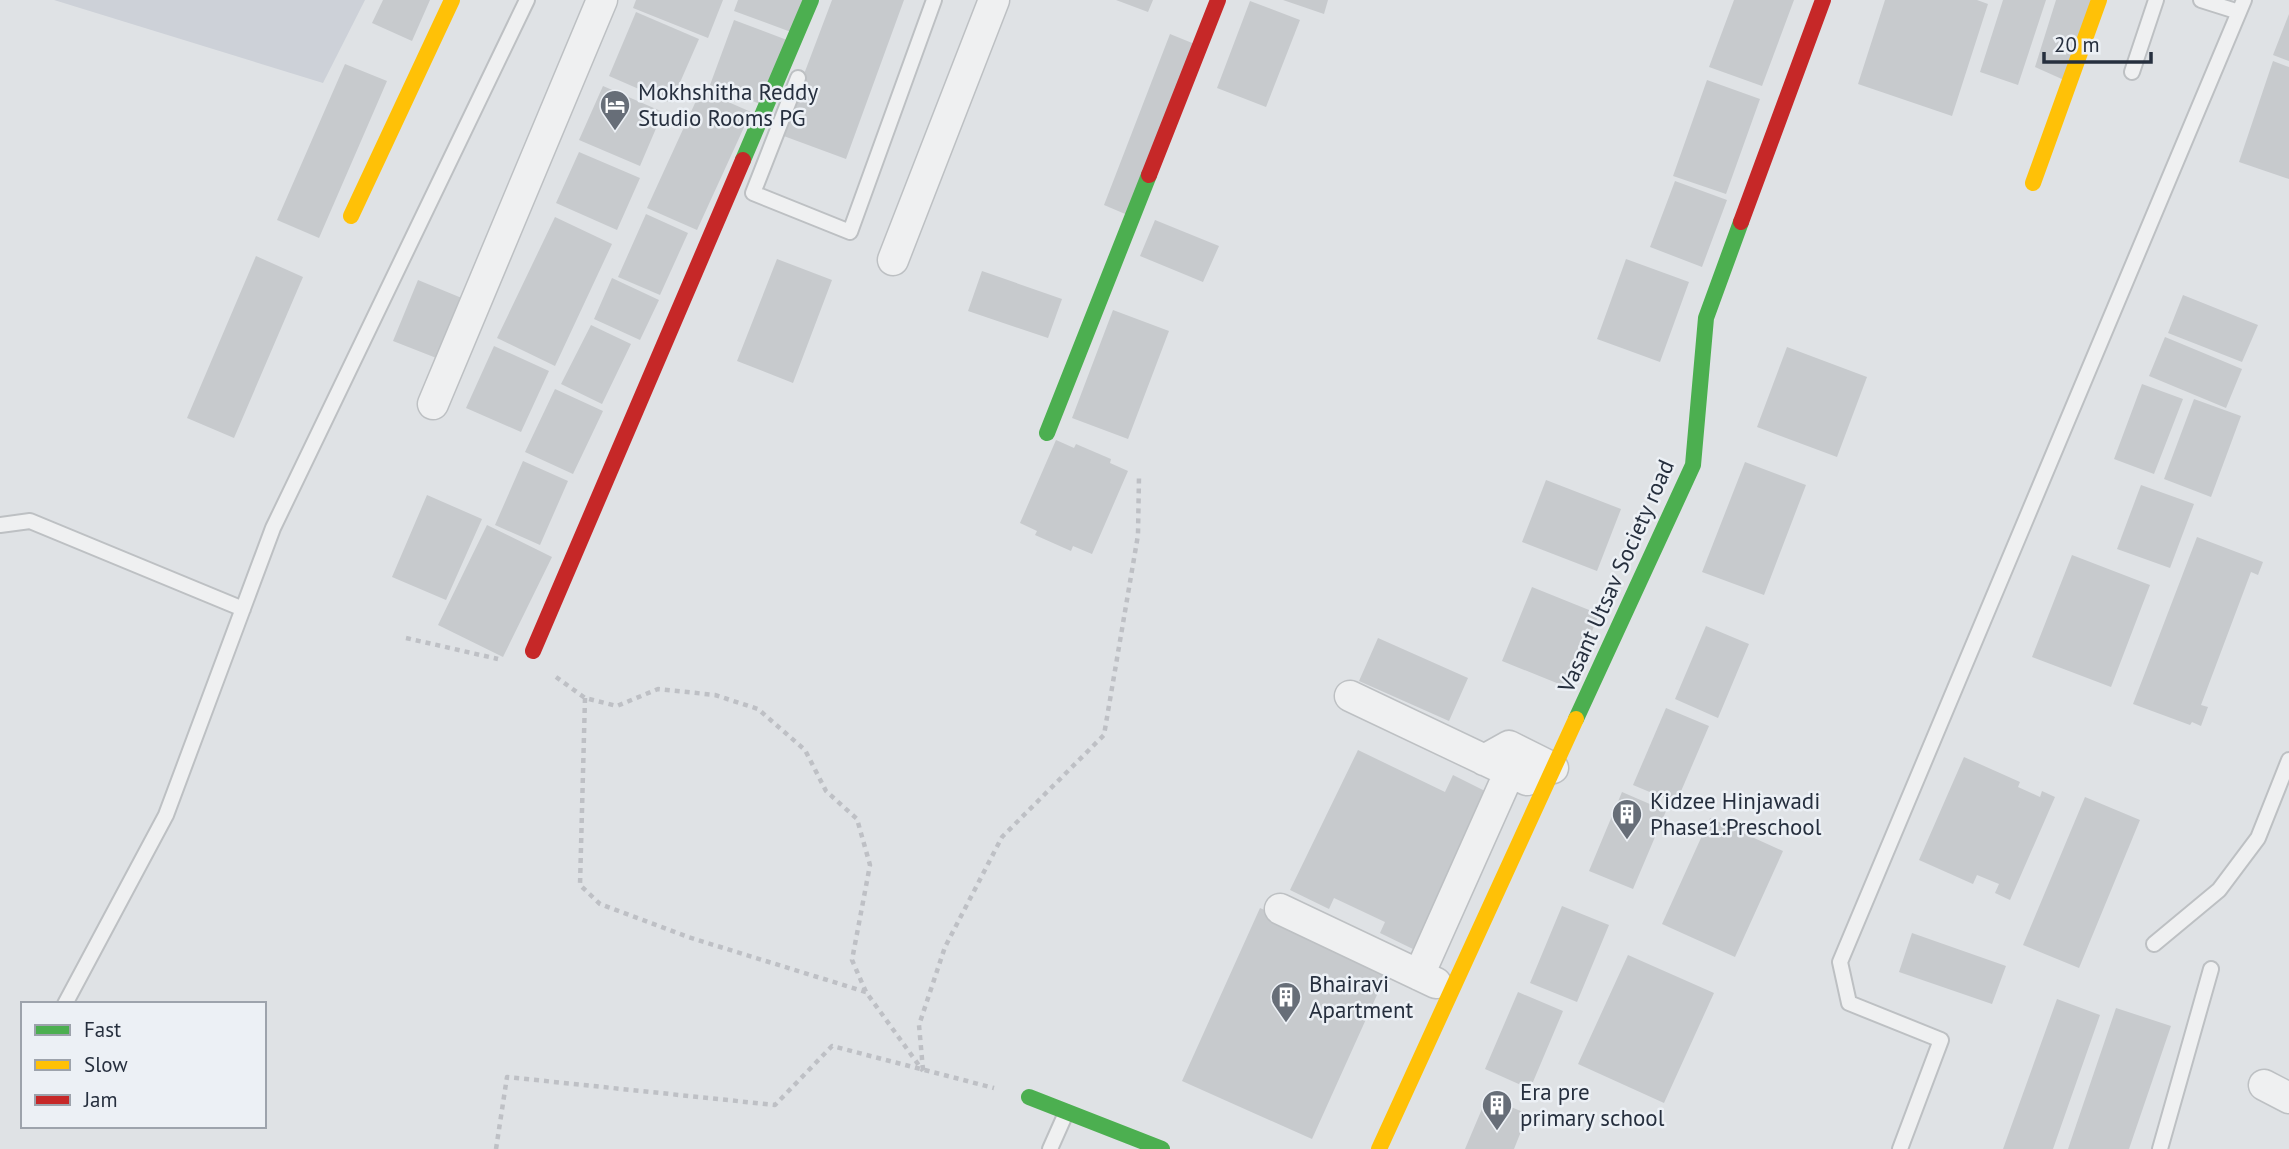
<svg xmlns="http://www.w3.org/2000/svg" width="2289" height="1149" font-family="'PT Sans',sans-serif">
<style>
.built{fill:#cdd1d8}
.building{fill:#c7cacd}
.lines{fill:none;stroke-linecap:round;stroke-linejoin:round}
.lane-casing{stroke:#bdc0c3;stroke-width:18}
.street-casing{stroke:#bdc0c3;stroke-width:33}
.path{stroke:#bec0c5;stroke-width:4.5;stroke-dasharray:5 5;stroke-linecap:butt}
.lane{stroke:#eff0f1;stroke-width:14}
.street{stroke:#eff0f1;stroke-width:30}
.fast{stroke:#4caf50;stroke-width:16}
.slow{stroke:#ffc107;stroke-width:16}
.jam{stroke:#c62828;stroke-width:16}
.labels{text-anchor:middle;stroke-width:5;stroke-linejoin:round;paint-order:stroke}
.poi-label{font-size:23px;fill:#262f3e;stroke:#ecf0f5;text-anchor:start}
.street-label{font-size:23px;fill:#262f3e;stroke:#ecf0f5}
</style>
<rect width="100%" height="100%" fill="#dfe2e5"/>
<!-- built -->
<path class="built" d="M54,0H365L323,83Z"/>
<!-- building -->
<path class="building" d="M383,0H430L412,41L372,23Z
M636,0H723L708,38L633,8Z
M738,0H803L791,32L734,11Z
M832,0H904L846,159L781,135Z
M1116,0H1153L1148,12Z
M1283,0H1328L1324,14Z
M1734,0H1794L1762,86L1709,67Z
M1885,0H1977L1988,4L1952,116L1858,84Z
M2003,0H2046L2018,85L1980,72Z
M2056,0H2092L2064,80L2035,67Z
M1250,1L1300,20L1266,107L1217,88Z
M636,12L699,39L671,103L609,76Z
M2289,14V61L2273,55Z
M734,20L787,40L763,105L710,85Z
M1170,34L1202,47L1137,219L1104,205Z
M2273,61L2289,67V179L2239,162Z
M345,64L387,81L319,238L277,220Z
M1707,80L1760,99L1726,194L1673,176Z
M603,86L663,112L640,166L579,140Z
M701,90L751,112L697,230L647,208Z
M579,152L640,178L617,230L556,203Z
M1675,181L1727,200L1702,267L1650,247Z
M646,214L688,233L660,295L618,277Z
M555,217L612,244L555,366L497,338Z
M1155,220L1219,246L1203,282L1140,256Z
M256,256L303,277L234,438L187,418Z
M777,259L832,280L793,383L737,361Z
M1626,259L1689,282L1660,362L1597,339Z
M982,271L1062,299L1048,338L968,311Z
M612,278L659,300L640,340L594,319Z
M418,280L469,301L444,361L393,341Z
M2183,295L2258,325L2242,362L2168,333Z
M1113,310L1169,331L1128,439L1072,418Z
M591,325L631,344L602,404L561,384Z
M2165,337L2242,369L2226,408L2149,376Z
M494,346L549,371L521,432L466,408Z
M1787,347L1867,377L1837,457L1757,427Z
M2142,384L2183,399L2154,474L2114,459Z
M555,389L603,411L573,474L525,452Z
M2194,399L2241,416L2211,497L2164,479Z
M1056,440L1074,448L1076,444L1111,459L1110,463L1128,471L1092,554L1073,546L1071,551L1035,535L1037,531L1020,523Z
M523,461L568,481L540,545L495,525Z
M1745,462L1806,485L1764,595L1702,572Z
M1546,480L1621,509L1597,571L1522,542Z
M2141,485L2194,504L2170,568L2117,549Z
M427,495L482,519L446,600L392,577Z
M487,525L552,557L503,657L438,625Z
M2197,537L2263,562L2258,575L2251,572L2201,705L2208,707L2201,726L2192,722L2190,725L2133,704Z
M2072,555L2150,585L2111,687L2032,657Z
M1532,587L1599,614L1569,688L1502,661Z
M1706,626L1749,644L1718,718L1675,699Z
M1378,638L1468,678L1449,721L1359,681Z
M1666,708L1709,726L1676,803L1633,785Z
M1358,750L1445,792L1453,775L1491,794L1415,950L1380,933L1385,922L1334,898L1329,909L1290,890Z
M1964,757L2020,782L2018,787L2040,797L2042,791L2055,797L2010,900L1995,893L1999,884L1977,875L1973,884L1919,860Z
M1622,792L1666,811L1633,889L1589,871Z
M2085,797L2140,820L2079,968L2023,945Z
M1710,818L1783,851L1735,957L1662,924Z
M1562,906L1609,925L1577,1002L1530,983Z
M1260,908L1390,966L1312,1139L1182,1081Z
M1912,933L2006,966L1992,1004L1899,972Z
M1628,955L1714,993L1664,1103L1578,1064Z
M1518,992L1563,1011L1530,1089L1485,1069Z
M2057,999L2100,1015L2053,1149H2003Z
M2116,1008L2171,1026L2129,1149H2068Z
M1487,1097L1528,1114L1514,1149H1465Z"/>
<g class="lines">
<!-- lane casing -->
<g class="lane-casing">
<path id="lane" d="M2201,0L2239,12
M2132,72L2156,0
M798,78L753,193L850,232L934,0
M0,525L30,521L243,609
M2154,944L2219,890L2258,838L2289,760
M65,1004L166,815L273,528L527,0
M1050,1149L1066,1113
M1900,1149L1941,1040L1849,1003L1840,962L2244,0
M2160,1149L2211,969"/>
</g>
<!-- street casing -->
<g class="street-casing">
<path id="street" d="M893,260L994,0
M433,404L602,0
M1350,696L1527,780
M1484,760L1509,746L1553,768
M1280,909L1436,983
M1419,975L1510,771
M2264,1085L2289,1098"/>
</g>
<!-- path -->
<path class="path" d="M406,638L498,659
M556,677L585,698L617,706L658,689L715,695L758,709L805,750L826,791L857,819L870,865L852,960L866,992L923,1071
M585,698L580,885L600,904L688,937L866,992
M923,1070L919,1025L945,947L1002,837L1104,735L1138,535L1139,476
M496,1149L507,1077L775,1105L832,1046L994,1088"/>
<!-- lane -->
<use href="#lane" class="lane"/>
<!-- street -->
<use href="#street" class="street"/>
<!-- fast -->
<path class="fast" d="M743,160L811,0
M1047,433L1149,175
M1576,719L1693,465L1706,318L1741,222
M1029,1097L1162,1149"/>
<!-- slow -->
<path class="slow" d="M2033,183L2099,0
M351,216L452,0
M1379,1149L1576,719"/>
<!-- jam -->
<path class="jam" d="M1149,175L1218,0
M1741,222L1823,0
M533,651L743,160"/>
</g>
<!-- icons -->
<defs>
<g id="hotel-pin" transform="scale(1.575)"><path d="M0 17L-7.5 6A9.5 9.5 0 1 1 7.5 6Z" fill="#676e78" stroke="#ecf0f5"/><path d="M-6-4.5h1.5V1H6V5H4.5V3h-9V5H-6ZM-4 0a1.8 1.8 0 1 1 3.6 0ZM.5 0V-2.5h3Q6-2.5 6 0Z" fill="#fff"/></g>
<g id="building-pin" transform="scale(1.575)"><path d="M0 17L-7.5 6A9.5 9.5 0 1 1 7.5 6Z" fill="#676e78" stroke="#ecf0f5"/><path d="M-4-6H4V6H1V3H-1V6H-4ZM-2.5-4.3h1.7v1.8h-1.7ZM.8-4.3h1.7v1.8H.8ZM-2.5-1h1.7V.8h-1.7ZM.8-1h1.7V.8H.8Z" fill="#fff"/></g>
</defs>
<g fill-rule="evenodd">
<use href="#hotel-pin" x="615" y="105"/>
<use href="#building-pin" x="1627" y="814"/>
<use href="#building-pin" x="1286" y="997"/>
<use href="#building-pin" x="1497" y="1105"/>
</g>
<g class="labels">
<!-- poi labels -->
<g class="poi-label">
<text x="638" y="100">Mokhshitha Reddy<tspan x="638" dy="26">Studio Rooms PG</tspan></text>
<text x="1650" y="809">Kidzee Hinjawadi<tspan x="1650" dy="26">Phase1:Preschool</tspan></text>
<text x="1309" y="992">Bhairavi<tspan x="1309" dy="26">Apartment</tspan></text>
<text x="1520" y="1100">Era pre<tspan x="1520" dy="26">primary school</tspan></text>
</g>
<!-- street labels -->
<g class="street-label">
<text transform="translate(1616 576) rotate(-66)" y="8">Vasant Utsav Society road</text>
</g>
</g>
<!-- legend -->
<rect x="21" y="1002" width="245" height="126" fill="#ecf0f5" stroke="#9da3ac" stroke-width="2"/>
<rect x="35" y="1025" width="35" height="10" fill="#4caf50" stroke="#9da3ac" stroke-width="2"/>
<text x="84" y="1037" font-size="21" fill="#262f3e">Fast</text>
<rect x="35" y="1060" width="35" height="10" fill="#ffc107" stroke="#9da3ac" stroke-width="2"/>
<text x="84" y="1072" font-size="21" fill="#262f3e">Slow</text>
<rect x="35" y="1095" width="35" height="10" fill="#c62828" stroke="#9da3ac" stroke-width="2"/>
<text x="84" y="1107" font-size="21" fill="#262f3e">Jam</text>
<!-- scale -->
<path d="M2044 52v10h107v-10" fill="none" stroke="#262f3e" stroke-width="3.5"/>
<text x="2054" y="52" font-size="21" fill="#262f3e" stroke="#ecf0f5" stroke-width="5" paint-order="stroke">20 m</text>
</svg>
